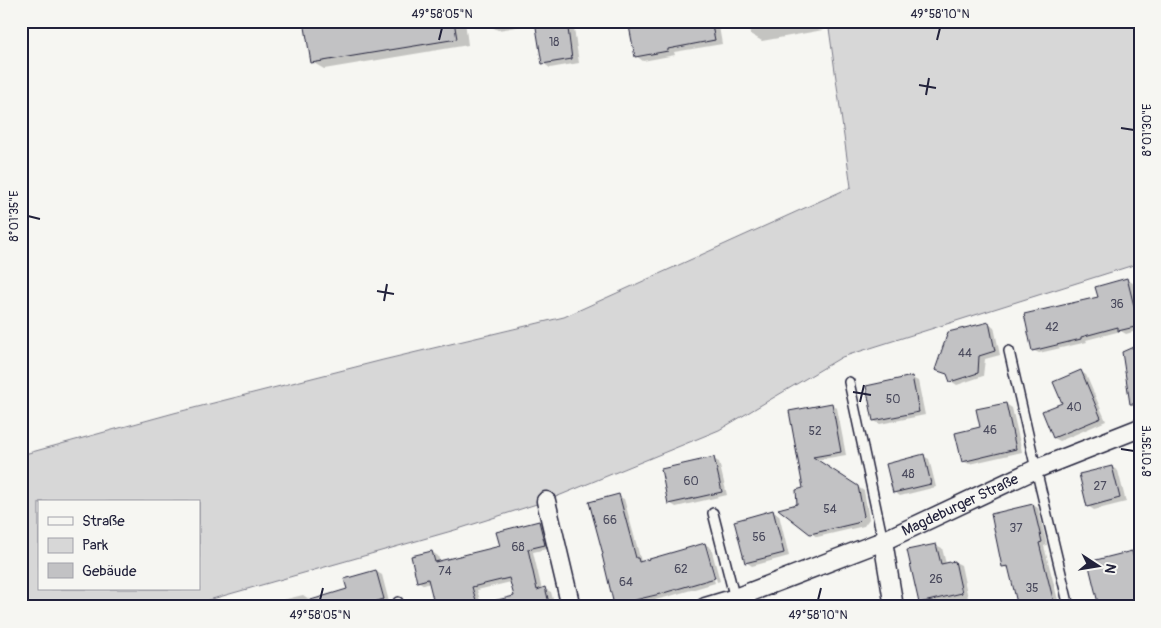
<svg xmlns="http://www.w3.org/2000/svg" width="1161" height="628" font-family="Pangolin,sans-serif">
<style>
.green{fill:#d7d7d7;stroke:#7c7c89;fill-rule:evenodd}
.shadow{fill:#0003}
.building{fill:#c2c2c4;stroke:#22223b}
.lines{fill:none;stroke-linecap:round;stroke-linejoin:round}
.service-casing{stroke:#22223b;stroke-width:12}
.minor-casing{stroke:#22223b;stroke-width:21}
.service{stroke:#f6f6f2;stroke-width:9}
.minor{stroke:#f6f6f2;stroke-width:18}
.ticks{fill:none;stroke:#22223b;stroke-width:2}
.labels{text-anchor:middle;stroke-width:5;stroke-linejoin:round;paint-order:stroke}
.number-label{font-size:12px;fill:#4a4a5d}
.street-label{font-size:15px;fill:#22223b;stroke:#f6f6f2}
.neatline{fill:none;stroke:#22223b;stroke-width:2}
.ticks-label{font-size:12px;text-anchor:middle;fill:#22223b}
</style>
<rect width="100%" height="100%" fill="#f6f6f2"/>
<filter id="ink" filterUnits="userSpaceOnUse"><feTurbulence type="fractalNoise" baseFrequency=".02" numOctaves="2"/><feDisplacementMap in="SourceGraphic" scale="10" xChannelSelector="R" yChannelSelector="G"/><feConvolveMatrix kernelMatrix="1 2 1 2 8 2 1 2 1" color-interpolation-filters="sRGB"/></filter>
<g filter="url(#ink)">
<!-- green -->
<path class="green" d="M828,21H1140V263L842,357L719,430L546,501L455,530L184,607H21V455L174,413L383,360L564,317L851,187ZM39,502H199V589H39Z"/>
<!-- shadow -->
<path class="shadow" d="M306,21H465L468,45L324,69L312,62Z
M490,21H573L579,63L550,68L543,63L536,24L498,30L490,26Z
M629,21H718L722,44L674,52L675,55L643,61L636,56Z
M748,21H821L823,30L762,41L750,34Z
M1127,280L1133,283L1140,310V330L1126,334L1121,331L1086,340L1087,342L1039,353L1033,350L1100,298Z
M988,323L994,327L1000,355L985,359L983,376L957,385L951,381L948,374L943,373Z
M1080,371L1086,375L1106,421L1060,441L1054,438L1044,412L1063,403Z
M912,378L918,381L925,415L880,424L874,421Z
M831,404L837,408L846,455L816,460L864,491L869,519L864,526L817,537L811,533L798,505L804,489L790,412Z
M1006,404L1012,408L1022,452L969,464L963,461L981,428Z
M923,456L929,459L936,487L900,496L894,492Z
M713,459L719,462L727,495L676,507L670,503Z
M1112,467L1118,471L1126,502L1094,510L1088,506Z
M618,496L624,499L641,561L643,562L705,544L711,548L720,581L717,582L707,547H705L715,583L667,597L627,607H619L615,605Z
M1033,505L1038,508L1047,545L1044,546L1059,604L1046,607L1009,569L1003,566Z
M773,512L779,515L789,556L752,566L746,562Z
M539,522L545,526L551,548L533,552L542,590L545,589L551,592L555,607H518L511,582L477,590L482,607H436L430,583L424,585L418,581L432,552L438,556L440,562L501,547Z
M936,545L942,548L946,564L955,562L961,565L970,607H922L909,551Z
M1132,552L1138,555L1140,563V607H1100Z
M375,571L382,575L389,602L374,607H267L266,604L303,595L309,599V602L348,589Z
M864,605L868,607H853Z"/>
<!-- building -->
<path class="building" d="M304,21H454L457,39L311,63Z
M535,21H567L572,59L542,64Z
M628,21H711L715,40L668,49V51L635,57Z
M1127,278L1139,326L1118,331V327L1081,337V339L1032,351L1024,314L1098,297L1095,287Z
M989,322L995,351L979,356L978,373L950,382L947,374L935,370L948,332Z
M1140,344V404H1130L1122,352Z
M1081,370L1101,418L1053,438L1042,411L1062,403L1053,382Z
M912,376L919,412L873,421L866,386Z
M832,403L841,452L813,457L858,486L864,516L857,523L810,534L778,509L797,504L796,490L803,488L789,411Z
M1006,403L1016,449L962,462L955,433L980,427L976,409Z
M924,454L931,484L893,493L886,464Z
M714,457L722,492L668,504L661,469Z
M1112,466L1120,498L1087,507L1079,474Z
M619,494L636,558H638L639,562L705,543L715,578L660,594L614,605L602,555L603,554L589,502Z
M1033,504L1042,542L1039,543L1055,607H1018L1008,566L1002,567L991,514Z
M773,510L784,553L745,563L734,521Z
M539,521L545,545L528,549L537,590L545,587L550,607H494L493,601L514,596L509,578L472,587L478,607H435L428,579L417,582L411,556L432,551L435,562L500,546L496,532Z
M936,544L941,564L955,561L962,593L919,603L907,550Z
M1132,551L1140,583V588L1135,590L1139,607H1099L1088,562Z
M376,570L384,599L357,607H302L301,603L347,589L344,579Z"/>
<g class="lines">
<!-- service casing -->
<g class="service-casing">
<path id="service" d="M1009,351L1036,469L1069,607
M849,382L883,541
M713,513L737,607
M398,602L400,607"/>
</g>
<!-- minor casing -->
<g class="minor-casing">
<g id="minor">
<path d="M546,501L571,607"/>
<path d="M883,541L894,607"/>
<path id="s1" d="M705,607L735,598L883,541L1036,469L1140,428"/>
</g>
</g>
<!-- service -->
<use href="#service" class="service"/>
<!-- minor -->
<use href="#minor" class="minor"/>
</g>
</g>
<!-- ticks -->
<path class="ticks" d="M439,40L442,28M937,40L940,28M919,85L936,88M926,95L929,78M1121,128L1134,130M28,216L40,219M377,291L394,294M384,301L387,284M853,392L871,395M860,402L864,385M1121,449L1134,451M320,600L323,588M818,600L821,588"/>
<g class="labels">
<!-- number labels -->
<g class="number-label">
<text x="554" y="46">18</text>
<text x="1117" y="308">36</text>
<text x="1052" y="331">42</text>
<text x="965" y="357">44</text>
<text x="893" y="403">50</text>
<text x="1074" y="411">40</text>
<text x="990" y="434">46</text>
<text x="815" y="435">52</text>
<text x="908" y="478">48</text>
<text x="691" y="485">60</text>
<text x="1100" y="490">27</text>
<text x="830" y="513">54</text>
<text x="610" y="524">66</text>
<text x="1016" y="532">37</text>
<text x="759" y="541">56</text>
<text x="518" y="551">68</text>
<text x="681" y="573">62</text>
<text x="445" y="575">74</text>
<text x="936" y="583">26</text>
<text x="626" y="586">64</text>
<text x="1032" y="592">35</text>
</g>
<!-- street labels -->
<g class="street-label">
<text dy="5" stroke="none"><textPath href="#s1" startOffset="275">Magdeburger Straße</textPath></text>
</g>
</g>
<!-- margin -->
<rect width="1161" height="628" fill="none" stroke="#f6f6f2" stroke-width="55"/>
<!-- legend -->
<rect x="38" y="500" width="162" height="90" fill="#f6f6f2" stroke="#a1a1a9"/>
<rect x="48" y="517" width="25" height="8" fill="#f6f6f2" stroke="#a1a1a9"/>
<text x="82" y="526" font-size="15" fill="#22223b">Straße</text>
<rect x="48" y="538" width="25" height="15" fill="#d7d7d7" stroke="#a1a1a9"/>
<text x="82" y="550" font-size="15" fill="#22223b">Park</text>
<rect x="48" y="563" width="25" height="15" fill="#c2c2c4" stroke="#a1a1a9"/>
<text x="82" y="576" font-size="15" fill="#22223b">Gebäude</text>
<!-- north arrow -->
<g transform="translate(1098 566) rotate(102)" stroke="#f6f6f2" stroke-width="4" paint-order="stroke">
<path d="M0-4L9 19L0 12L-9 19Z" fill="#22223b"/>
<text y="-8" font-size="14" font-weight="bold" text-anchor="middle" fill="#22223b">N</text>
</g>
<rect x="28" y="28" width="1106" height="572" class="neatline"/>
<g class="ticks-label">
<text x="442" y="18">49°58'05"N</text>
<text x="940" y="18">49°58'10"N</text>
<text transform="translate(1147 130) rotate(-90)" y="4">8°01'30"E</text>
<text transform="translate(14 216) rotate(-90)" y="4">8°01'35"E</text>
<text transform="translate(1147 451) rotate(-90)" y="4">8°01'35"E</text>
<text x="320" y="619">49°58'05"N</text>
<text x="818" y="619">49°58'10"N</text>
</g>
</svg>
